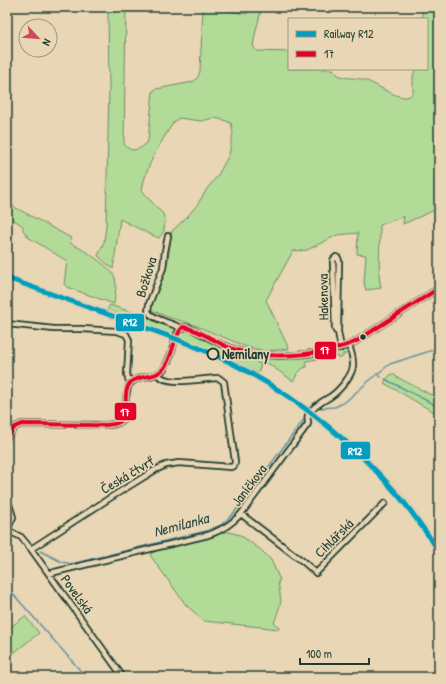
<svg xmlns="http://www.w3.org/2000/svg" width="446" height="684" font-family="'Patrick Hand',sans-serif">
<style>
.built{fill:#dec6a4}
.green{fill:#b3db98;stroke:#698c66}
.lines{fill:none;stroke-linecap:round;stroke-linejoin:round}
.stream{stroke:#6293a4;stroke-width:1.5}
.minor-casing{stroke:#1f3d34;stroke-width:8}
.minor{stroke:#e9d6b4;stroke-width:4.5}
.bus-1-casing{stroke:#e9d6b4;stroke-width:7}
.bus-1{stroke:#e4002b;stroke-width:4}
.rail-1-casing{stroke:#e9d6b4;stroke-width:8}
.rail-1{stroke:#039ebf;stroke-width:5}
.bus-dot{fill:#1f3d34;stroke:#e9d6b4;stroke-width:1.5}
.stop-dot{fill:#e9d6b4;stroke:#1f3d34;stroke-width:2}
.labels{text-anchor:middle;stroke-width:3.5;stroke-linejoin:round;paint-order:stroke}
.street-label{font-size:14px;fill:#1f3d34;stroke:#e9d6b4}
.stop-label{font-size:14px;font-weight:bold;fill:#1f3d34;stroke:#e9d6b4;text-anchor:start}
.water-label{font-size:15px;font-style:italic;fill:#2a4b47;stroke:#e9d6b4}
.line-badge{stroke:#e9d6b4;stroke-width:1.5}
.badge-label{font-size:11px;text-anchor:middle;font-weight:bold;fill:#fff}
</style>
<rect width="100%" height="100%" fill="#e9d6b4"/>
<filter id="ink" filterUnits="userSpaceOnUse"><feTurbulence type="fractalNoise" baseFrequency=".025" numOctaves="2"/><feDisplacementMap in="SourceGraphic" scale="8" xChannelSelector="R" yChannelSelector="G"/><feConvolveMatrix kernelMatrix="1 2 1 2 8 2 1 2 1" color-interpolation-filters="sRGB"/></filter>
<g filter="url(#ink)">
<!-- built -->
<path class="built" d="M7,274L157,328L199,345L244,366L291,394L317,413L351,440L366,454L395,485L410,502L439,544V558L428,540L404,507L374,474L360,460L329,432L287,400L241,372L196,352L154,335L7,282Z"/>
<!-- green -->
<path class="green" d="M108,7H126L124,144C131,154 141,150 148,141L153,91L156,89L193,82L198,77L200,71L203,8L206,7L247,14L250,7H262L256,30L253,46L256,51L289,52V69H333C338,80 352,77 361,79C374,82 394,98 406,97C409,97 411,95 413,92V77L415,69H427V19H422L423,7H439V208L403,224L404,216L380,225L379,276L381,288L366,290L364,283L366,255L357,254L358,233L337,235L307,250L293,251L266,300L289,349L265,351L247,347L192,324L168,317L151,310L153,301L165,273L168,259L172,231L187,217L197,205L207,189L218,175L229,155L233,132L231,123L224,120L214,118L201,121L179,118L173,123C160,144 146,165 142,190L148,198L163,214L165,219L164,231L159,238L147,233L120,219L113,269L98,256L104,242L106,226L109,88Z
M7,203L71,238L70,243C81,248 112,267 115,278C117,286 115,295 114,304L67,287L64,284L67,261L28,237L23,230V226L7,215Z
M110,305C132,313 154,318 175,326L176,329L175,333L181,335L184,332L183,331H188L233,351L260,358L257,361V363L261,364L258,373C210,347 158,329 107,310Z
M345,350H348V352L347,354H343V357L340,358H338V356H334L306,361L307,367L303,368L299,372L297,373L296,377L293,381L263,360C268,357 275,358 282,358C303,358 324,354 345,350Z
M392,374H394L395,376L439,399V415L384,383L389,376Z
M225,531L240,535L261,550L271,560L280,580L278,581L281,601L278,612L274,623L279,627V629L204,621L186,605L150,555L157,549L218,534Z
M25,616L39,633L7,658V630Z"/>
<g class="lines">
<!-- stream -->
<path class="stream" d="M377,374L381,377
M385,379L439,407
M321,408L335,407L345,402L377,374L390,364L439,348
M40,551L62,562L71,564L206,531L221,525L232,515L241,504L305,418
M7,587L86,677"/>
<!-- minor casing -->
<g class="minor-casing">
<path id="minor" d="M168,236L165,251L163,268L149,304L148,312C154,320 172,323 181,328
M7,324L54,329H82L117,331L126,334L129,340L127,374L128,379L131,382
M338,332L336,331L335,328L333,262V260L336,257L338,258L339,261L338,332L341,348
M7,425L13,430
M7,437L15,427L22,424L101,425C126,425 125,420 126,397C127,393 127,389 129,385C136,374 153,379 162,371C170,363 173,345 177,334L180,330L183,327L190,328C203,335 217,343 231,348C258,358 286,357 313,353C327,350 342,349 355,342L439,288
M7,498L13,517L7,530
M241,514L305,563L316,573L385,503
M7,530L21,537L31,549L123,677
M31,549L113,496L155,470L166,465L179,463L231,467L234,466L235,462L224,382L219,378C204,378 167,387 157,374
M49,574L55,572L208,535C222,530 230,525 241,514L308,424C308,421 307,417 308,415C312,407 323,401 330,397C339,391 354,374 353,364C353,358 351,351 349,346"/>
</g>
<!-- minor -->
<use href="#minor" class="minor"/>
<!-- bus-1 casing -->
<g class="bus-1-casing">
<path id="bus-1" d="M7,437L15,427L22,424C41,424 61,424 80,425C91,425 103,426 114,424C117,423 120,423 122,420C130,410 121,392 131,382C141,374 156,379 164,368C174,355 172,338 183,327C198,329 214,341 228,347C257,358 289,357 319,352C332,349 344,347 355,342L439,288"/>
</g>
<!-- bus-1 -->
<use href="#bus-1" class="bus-1"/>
<!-- rail-1 casing -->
<g class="rail-1-casing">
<path id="rail-1" d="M7,278C44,291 81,305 118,318C160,333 202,347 241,368C301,400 354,444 398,495C413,513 426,532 439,551"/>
</g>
<!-- rail-1 -->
<use href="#rail-1" class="rail-1"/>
</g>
</g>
<!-- markers -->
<circle class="bus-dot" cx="363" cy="337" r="3.5"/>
<circle class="stop-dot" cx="213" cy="354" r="5.5"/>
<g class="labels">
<!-- street labels -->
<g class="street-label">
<text transform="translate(146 277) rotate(-73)" y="5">Božkova</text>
<text transform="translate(323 297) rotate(-91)" y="5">Hakenova</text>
<text transform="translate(127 475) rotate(-31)" y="5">Česká čtvrť</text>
<text transform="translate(249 485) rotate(-53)" y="5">Janíčkova</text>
<text transform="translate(334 538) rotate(-45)" y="5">Cihlářská</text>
<text transform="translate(77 594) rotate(54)" y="5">Povelská</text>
</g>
<!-- stop labels -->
<g class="stop-label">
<text x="222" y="359">Nemilany</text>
</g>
<!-- water labels -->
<g class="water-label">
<text transform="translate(181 525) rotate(-15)" y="5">Nemilanka</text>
</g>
</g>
<g class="line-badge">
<rect x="115" y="313" width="30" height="19" rx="4" fill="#039ebf"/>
<rect x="314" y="341" width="23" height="19" rx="4" fill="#e4002b"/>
<rect x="114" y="402" width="23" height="19" rx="4" fill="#e4002b"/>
<rect x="340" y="441" width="31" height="19" rx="4" fill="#039ebf"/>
</g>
<g class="badge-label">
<text x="130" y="326">R12</text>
<text x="325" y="354">17</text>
<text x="125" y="416">17</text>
<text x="355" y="455">R12</text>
</g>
<!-- margin -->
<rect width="446" height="684" fill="none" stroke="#e9d6b4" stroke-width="24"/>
<rect x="12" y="12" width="422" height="660" fill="none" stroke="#1f3d34" stroke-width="1.5" filter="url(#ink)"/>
<!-- legend -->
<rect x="288" y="18" width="140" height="52" fill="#e9d6b4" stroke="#989981"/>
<rect x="296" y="31" width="20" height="6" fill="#039ebf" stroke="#989981"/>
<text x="324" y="38" font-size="12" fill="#1f3d34">Railway R12</text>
<rect x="296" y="51" width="20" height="6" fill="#e4002b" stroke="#989981"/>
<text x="324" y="58" font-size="12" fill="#1f3d34">17</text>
<!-- north arrow -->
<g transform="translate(38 38) rotate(116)"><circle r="19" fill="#e9d6b4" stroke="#989981"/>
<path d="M0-3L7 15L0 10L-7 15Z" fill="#d1495b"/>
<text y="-6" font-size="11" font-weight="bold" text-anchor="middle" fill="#1f3d34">N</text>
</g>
<!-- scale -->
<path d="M300 658v6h69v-6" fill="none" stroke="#1f3d34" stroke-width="2"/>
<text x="306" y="658" font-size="12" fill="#1f3d34" stroke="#e9d6b4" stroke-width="3" paint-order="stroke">100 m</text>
</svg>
